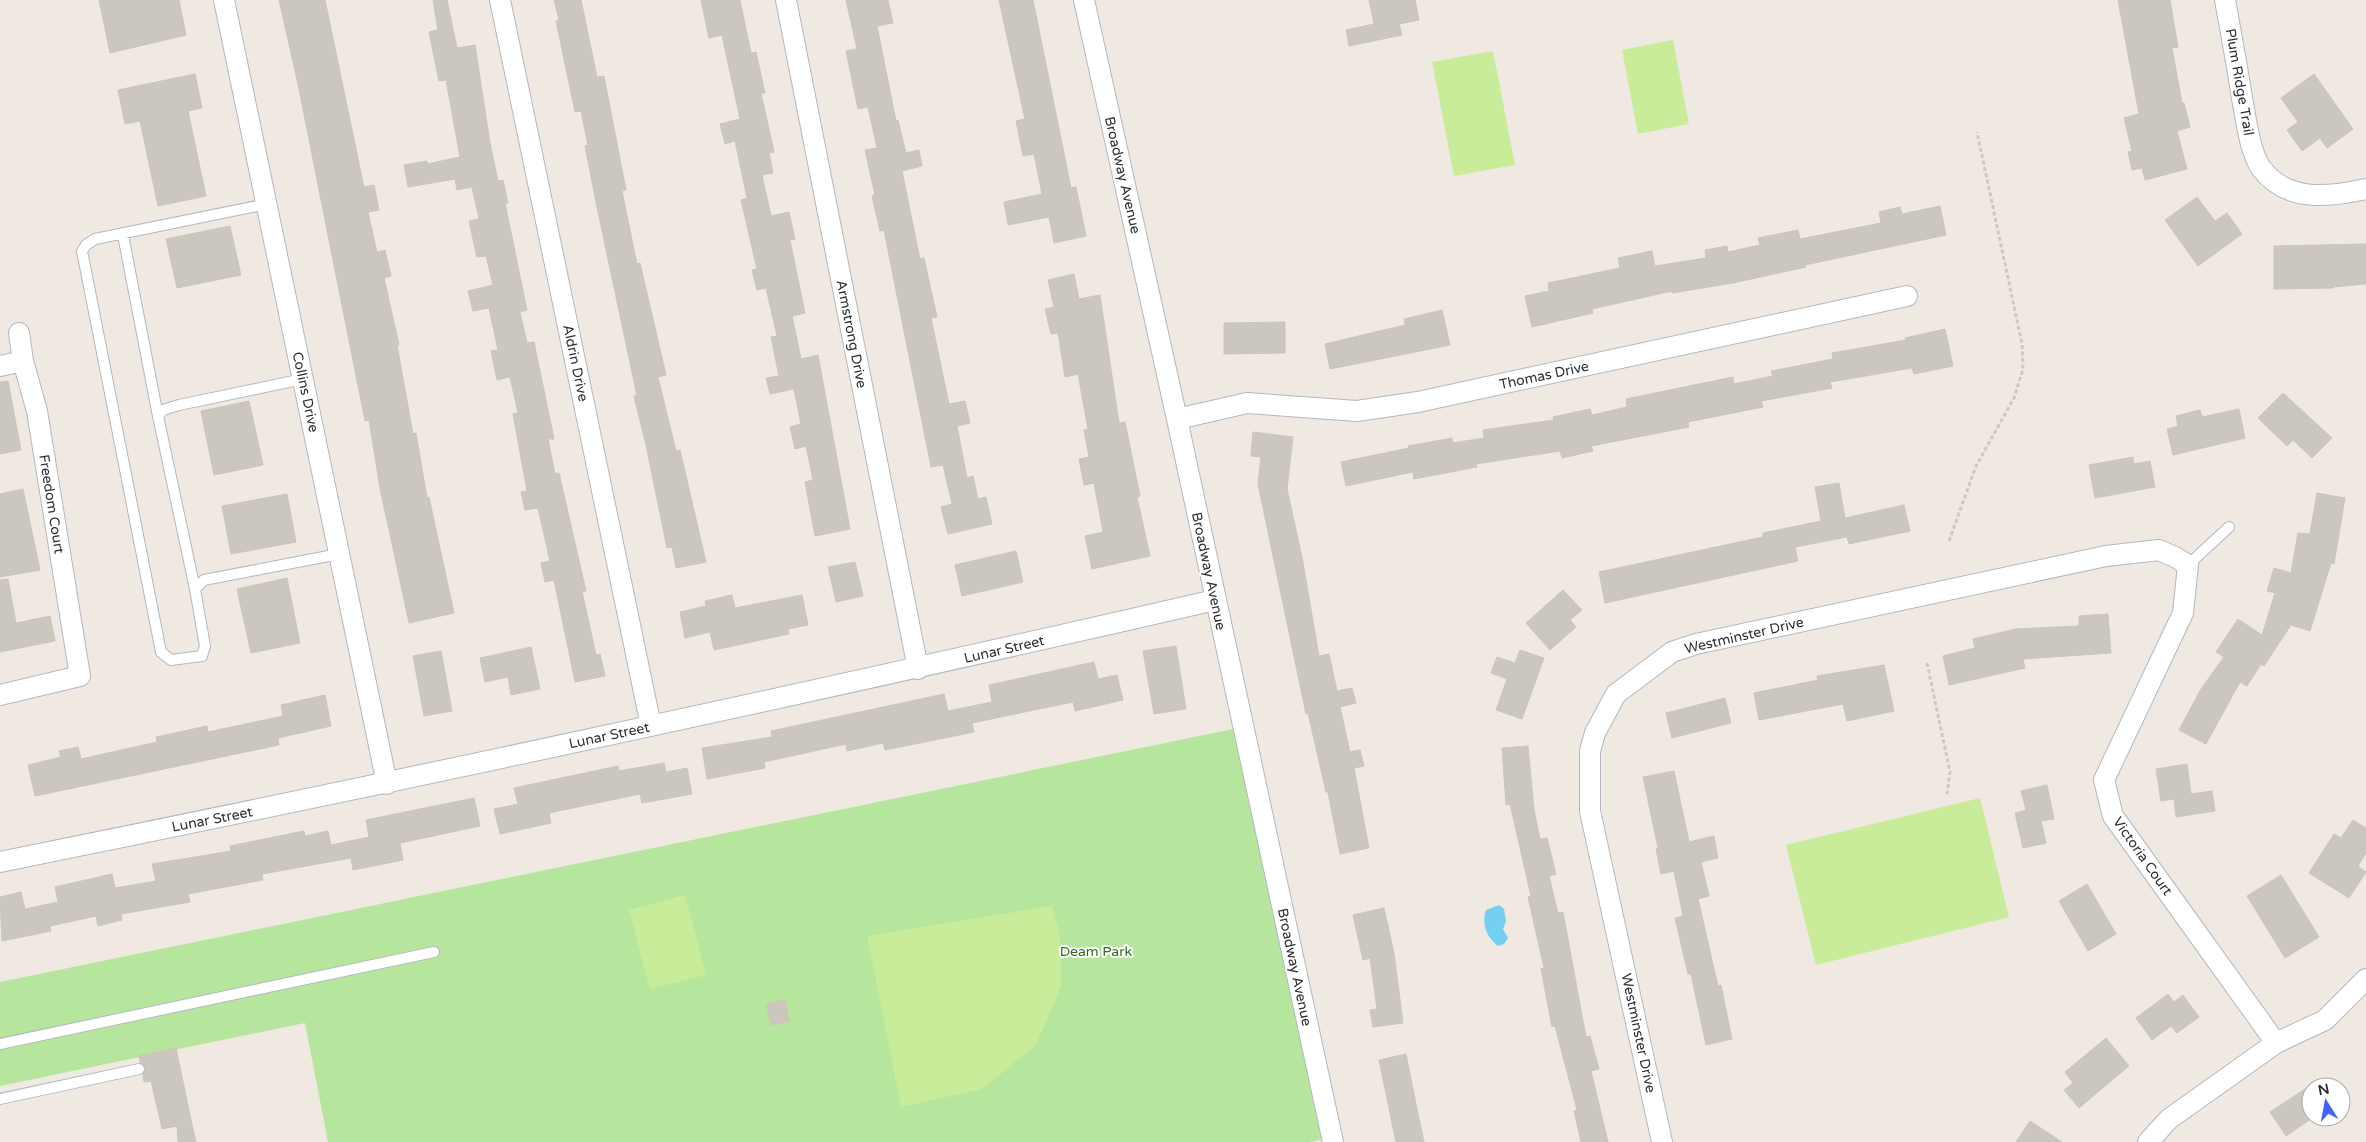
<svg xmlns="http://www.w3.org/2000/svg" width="2366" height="1142" font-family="'Varela Round',sans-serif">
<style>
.green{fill:#b6e59e}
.pitch{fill:#c9ec9a}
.water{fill:#75cff0}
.building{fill:#cbc7bf;stroke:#cbc5ba}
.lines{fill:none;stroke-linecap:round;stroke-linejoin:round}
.lane-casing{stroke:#b4b7c1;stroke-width:12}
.street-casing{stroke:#b4b7c1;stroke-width:22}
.path{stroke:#c9c9c9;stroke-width:3;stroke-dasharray:4 2.5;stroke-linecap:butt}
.lane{stroke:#fff;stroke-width:10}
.street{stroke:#fff;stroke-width:20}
.labels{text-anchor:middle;stroke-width:4;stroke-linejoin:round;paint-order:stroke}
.street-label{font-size:14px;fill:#2e2e2e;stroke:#fff}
.park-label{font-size:14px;fill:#2c6e1b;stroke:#fff}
</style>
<rect width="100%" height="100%" fill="#efe9e1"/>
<!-- green -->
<path class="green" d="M1243,727L1332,1137L1310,1142H328L305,1023L0,1086V982Z"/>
<!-- pitch -->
<path class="pitch" d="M1673,40L1689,124L1638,134L1622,50Z
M1493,51L1515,165L1454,176L1432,62Z
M1980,798L2009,917L1816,965L1786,845Z
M685,895L706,975L650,989L629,910Z
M1052,906L1060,937L1061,987L1036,1045L982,1089L901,1107L867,936Z"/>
<!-- water -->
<path class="water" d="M1499,905L1504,909L1506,921L1503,929L1508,938L1504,944L1498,946C1487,938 1481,923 1486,910Z"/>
<!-- building -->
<path class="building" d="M99,0H179L186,35L110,53Z
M279,0H325L364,187L374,185L379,210L368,212L377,252L385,250L391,276L384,278L399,345H397L413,434L416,433L427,498L429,497L454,613L409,623L380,488L369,420L365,421L298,84Z
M433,0H447L457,48L475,45L490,143L498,181L503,180L508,203H505L527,310L520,312L527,343L534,342L554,439H548L555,474L559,473L586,591H582L596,655L600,654L605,676L575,682L554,580L545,582L541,563L550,561L538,508L525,510L521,492L527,491L513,414L518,413L510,377L497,380L491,351L498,350L489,308L473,311L468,291L493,285L486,256L477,257L469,221L479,219L472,187L457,190L455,179L408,187L404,165L427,161V164L460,157L446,80L439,81L429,32L438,30Z
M554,0H581L597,77L604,76L626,190L622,191L637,264L640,263L666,375L658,377L676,451L680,450L706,562L676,568L672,547L667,548L646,445L634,396H637L597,207L585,146L588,145L581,111L575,112L556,21L559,20Z
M701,0H740L751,53L756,52L765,93H761L774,152L769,153L773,173L762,175L771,216L789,212L795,239L790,240L805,313L792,316L801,359L818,355L850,529L815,536L805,482L813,480L806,446L795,449L790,427L801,424L794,389L770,394L766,378L779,376L771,337L777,336L766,288L757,290L752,270L757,269L741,200L747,198L735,141L725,144L720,124L740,119L722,35L709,38Z
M846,0H888L893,23L877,26L896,121L898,120L906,153L919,150L922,166L902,171L920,259L924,258L937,317L931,318L949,404L965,401L970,423L957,426L967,478L973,476L978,499L986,497L992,524L948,534L941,507L952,504L943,465L931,467L884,230L880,231L872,196L875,195L865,150L877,148L868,107L858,109L846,51L857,49Z
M999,0H1033L1071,188L1076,187L1086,236L1054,243L1049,217L1008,225L1004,202L1042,194L1034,154L1023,156L1016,121L1025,119Z
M1369,0H1415L1419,20L1399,24L1402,35L1349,46L1346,30L1374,24Z
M2118,0H2170L2178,47L2172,48L2182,103H2184L2190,127L2177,131L2187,169L2145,180L2142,168L2132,170L2128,152L2132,151L2124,118L2139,114Z
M195,74L202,108L188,111L206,196L158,206L140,121L125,124L118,90Z
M2314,74L2353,129L2327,148L2320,138L2302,151L2287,130L2298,122L2281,98Z
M2197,197L2215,221L2227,213L2242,234L2198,266L2165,220Z
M1940,206L1946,235L1805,265L1806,267L1733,283L1672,293V291L1592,309L1593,313L1532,327L1525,296L1549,291L1548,283L1620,268L1618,258L1652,251L1655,266L1706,258L1705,250L1727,246L1728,252L1760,245L1758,238L1798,230L1800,239L1881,223L1879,212L1900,207L1902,214Z
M230,226L241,275L177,288L166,239Z
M2366,244V284L2333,287L2334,288L2274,289V246Z
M1074,274L1079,299L1100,295L1119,423L1125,422L1140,496L1137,497L1150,556L1092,569L1085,536L1103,532L1094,483L1084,485L1079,459L1089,457L1084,430L1088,429L1078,374L1065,377L1058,333L1051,334L1045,309L1054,307L1048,280Z
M1442,310L1450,345L1330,369L1325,344L1405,325L1404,319Z
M1285,322V353L1224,354V323Z
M1945,329L1953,366L1914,374L1912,368L1830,382L1832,388L1761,401L1763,407L1688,422L1689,427L1591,446L1593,451L1562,458L1560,451L1476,464L1477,467L1414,479L1413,472L1346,486L1341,462L1409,448L1408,446L1452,438L1453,443L1484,438L1483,430L1554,420L1553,417L1590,409L1592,415L1627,407L1626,399L1733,377L1734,384L1773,376L1771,371L1833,359L1832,353L1906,340L1905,338Z
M8,381L21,450L0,454V382Z
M2283,393L2332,438L2312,458L2293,440L2287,446L2258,418Z
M249,401L263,465L214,475L201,411Z
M2239,409L2245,438L2173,455L2167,429L2178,426L2176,416L2200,410L2202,417Z
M1253,432L1293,437L1287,489L1302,557L1319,656L1329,654L1337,691L1352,688L1356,703L1340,707L1350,752L1360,750L1364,766L1354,768L1369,848L1340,854L1328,792H1326L1308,713L1306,714L1258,484L1261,457L1251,456Z
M2133,457L2134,464L2150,461L2155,487L2095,498L2089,465Z
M1839,483L1845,518L1904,505L1910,531L1849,544L1847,537L1795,547L1798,561L1605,603L1599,572L1763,537V533L1821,521L1815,487Z
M23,489L40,570L0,577V494Z
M2317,493L2345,498L2334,564L2331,563L2310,631L2291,625L2264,666L2261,664L2247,686L2240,682L2206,744L2179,730L2201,689L2224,657L2216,652L2238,619L2262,635L2275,593L2267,591L2274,568L2291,573L2298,533L2310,534Z
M287,494L296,542L231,554L222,506Z
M1016,551L1023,582L962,596L955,565Z
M855,562L863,596L836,602L828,567Z
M287,578L300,643L251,653L237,589Z
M8,579L16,623L50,616L55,641L0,652V580Z
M1563,590L1582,610L1570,620L1576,627L1550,650L1526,623Z
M732,595L735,608L802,595L808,625L788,629L789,634L714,650L710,632L685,638L680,612L706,606L705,601Z
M2108,614L2111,653L2023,659L2025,668L1949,685L1943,656L1975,648L1973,639L2016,629L2079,626V616Z
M1176,646L1186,709L1154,714L1143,651Z
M531,647L540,689L511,695L508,677L485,682L480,658Z
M1520,650L1544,658L1522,719L1496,710L1507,679L1491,673L1497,657L1515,663Z
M441,651L452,711L424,716L413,656Z
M1094,662L1098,679L1117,675L1123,700L1075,711L1073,702L972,723L974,732L885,750L883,743L847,751L846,744L764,762L765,768L707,779L702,748L772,737L771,731L944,694L948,711L992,702L989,685Z
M1884,665L1894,711L1847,721L1843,704L1759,720L1754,693L1818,680L1817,676Z
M325,695L331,726L278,738L279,745L35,796L28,765L61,757L59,751L78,747L81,759L157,742L156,737L207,726L208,732L283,716L281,705Z
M1725,698L1731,723L1672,738L1666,713Z
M1528,746L1534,810L1540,839L1547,838L1556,874L1549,876L1558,913L1563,912L1586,1037L1590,1036L1599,1069L1591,1071L1608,1142H1581L1574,1111L1577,1110L1555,1026L1552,1027L1541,969L1544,968L1528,897L1531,896L1510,804L1506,805L1502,748Z
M664,763L666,772L687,768L692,794L642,803L640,794L549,813L551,823L500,834L494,809L518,804L514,788L618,766L619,771Z
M2187,764L2191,794L2212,791L2215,811L2176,817L2174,799L2161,801L2156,769Z
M1674,771L1689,842L1714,836L1718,858L1701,862L1709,896L1698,899L1718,986L1721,985L1732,1039L1706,1045L1691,974H1688L1675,918L1683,916L1674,871L1661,874L1656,849L1658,848L1643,777Z
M2047,785L2054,819L2041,821L2046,843L2023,848L2015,813L2026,810L2021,791Z
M474,798L480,826L400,843L403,860L353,870L351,858L262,874L263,880L188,894L190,902L121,914L122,920L98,926L96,916L50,926L51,931L2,941L0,897L21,892L25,909L58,902L55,887L112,874L115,888L156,881L152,864L231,851L230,846L304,831L305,836L328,831L331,845L369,837L366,820Z
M2353,820L2366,828V853L2358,866L2366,872L2349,898L2309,873L2334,834L2341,838Z
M2281,875L2319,937L2285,958L2247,896Z
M2087,884L2116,934L2088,951L2059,901Z
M1384,908L1394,953L1403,1023L1373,1027L1370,1010L1377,1009L1370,958L1363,960L1353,915Z
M2168,994L2174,1002L2183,995L2199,1017L2177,1033L2171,1026L2152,1040L2136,1018Z
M785,1000L789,1021L771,1025L766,1004Z
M2106,1038L2129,1066L2079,1108L2064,1090L2073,1083L2065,1072Z
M176,1048L191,1120L196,1142H178L177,1126L162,1129L151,1081L144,1082L143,1075L146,1068L140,1062L139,1056Z
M1406,1054L1416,1104L1424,1142H1396L1379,1060Z
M2311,1085V1119L2286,1136L2270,1112Z
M2030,1121L2062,1142H2016Z"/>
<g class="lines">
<!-- lane casing -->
<g class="lane-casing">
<path id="lane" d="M267,204L95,239L86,245L82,251L161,652L171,660L202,656L205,646L195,589L204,580L339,554
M123,235L158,416
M2188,565L2229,527
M195,589L158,416L163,410L179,405L303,379
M0,1044L434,952
M0,1099L139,1069"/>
</g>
<!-- street casing -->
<g class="street-casing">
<path id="street" d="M224,0L387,784
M500,0L651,726
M786,0L918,669
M1084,0L1177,419L1333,1142
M2225,0C2231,33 2237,65 2242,98C2246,118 2249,150 2261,168C2287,203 2329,197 2366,189
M0,366L23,361
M1177,419L1247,403L1357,411L1418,402L1907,296
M0,695L80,676L37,411L23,361L19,333
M0,862C406,780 811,693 1215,600
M1662,1142L1590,811V751L1595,733L1616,694L1672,652L1696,644L2106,556L2159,550L2175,557L2188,565L2183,613L2104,780L2113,816L2276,1043
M2148,1142L2169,1119L2276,1043L2325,1020L2366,979"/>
</g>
<!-- path -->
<path class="path" d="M1949,541L1976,466L2014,398L2023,369L2022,344L1977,132
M1927,663L1950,772L1947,794"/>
<!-- lane -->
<use href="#lane" class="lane"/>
<!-- street -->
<use href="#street" class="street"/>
</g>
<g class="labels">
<!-- street labels -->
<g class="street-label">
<text transform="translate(2240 82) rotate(80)" y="5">Plum Ridge Trail</text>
<text transform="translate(1123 175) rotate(77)" y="5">Broadway Avenue</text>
<text transform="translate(852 334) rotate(79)" y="5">Armstrong Drive</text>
<text transform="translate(576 363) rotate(78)" y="5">Aldrin Drive</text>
<text transform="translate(1544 375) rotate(-12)" y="5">Thomas Drive</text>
<text transform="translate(306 392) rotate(78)" y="5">Collins Drive</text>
<text transform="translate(52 504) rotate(81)" y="5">Freedom Court</text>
<text transform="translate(1209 571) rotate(78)" y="5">Broadway Avenue</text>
<text transform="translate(1744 635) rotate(-13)" y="5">Westminster Drive</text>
<text transform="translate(1004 649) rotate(-13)" y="5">Lunar Street</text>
<text transform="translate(609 735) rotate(-12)" y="5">Lunar Street</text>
<text transform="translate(212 819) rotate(-11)" y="5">Lunar Street</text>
<text transform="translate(2143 856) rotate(55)" y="5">Victoria Court</text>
<text transform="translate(1295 967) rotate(78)" y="5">Broadway Avenue</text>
<text transform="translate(1639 1033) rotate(78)" y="5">Westminster Drive</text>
</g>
<!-- park labels -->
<g class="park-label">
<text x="1096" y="956">Deam Park</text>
</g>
</g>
<!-- north arrow -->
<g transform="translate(2326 1102) rotate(349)"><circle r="24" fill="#ffffff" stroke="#ababab"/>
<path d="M0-4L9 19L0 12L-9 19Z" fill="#4264fb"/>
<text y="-8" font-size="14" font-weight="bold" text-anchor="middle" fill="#2e2e2e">N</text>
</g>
</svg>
